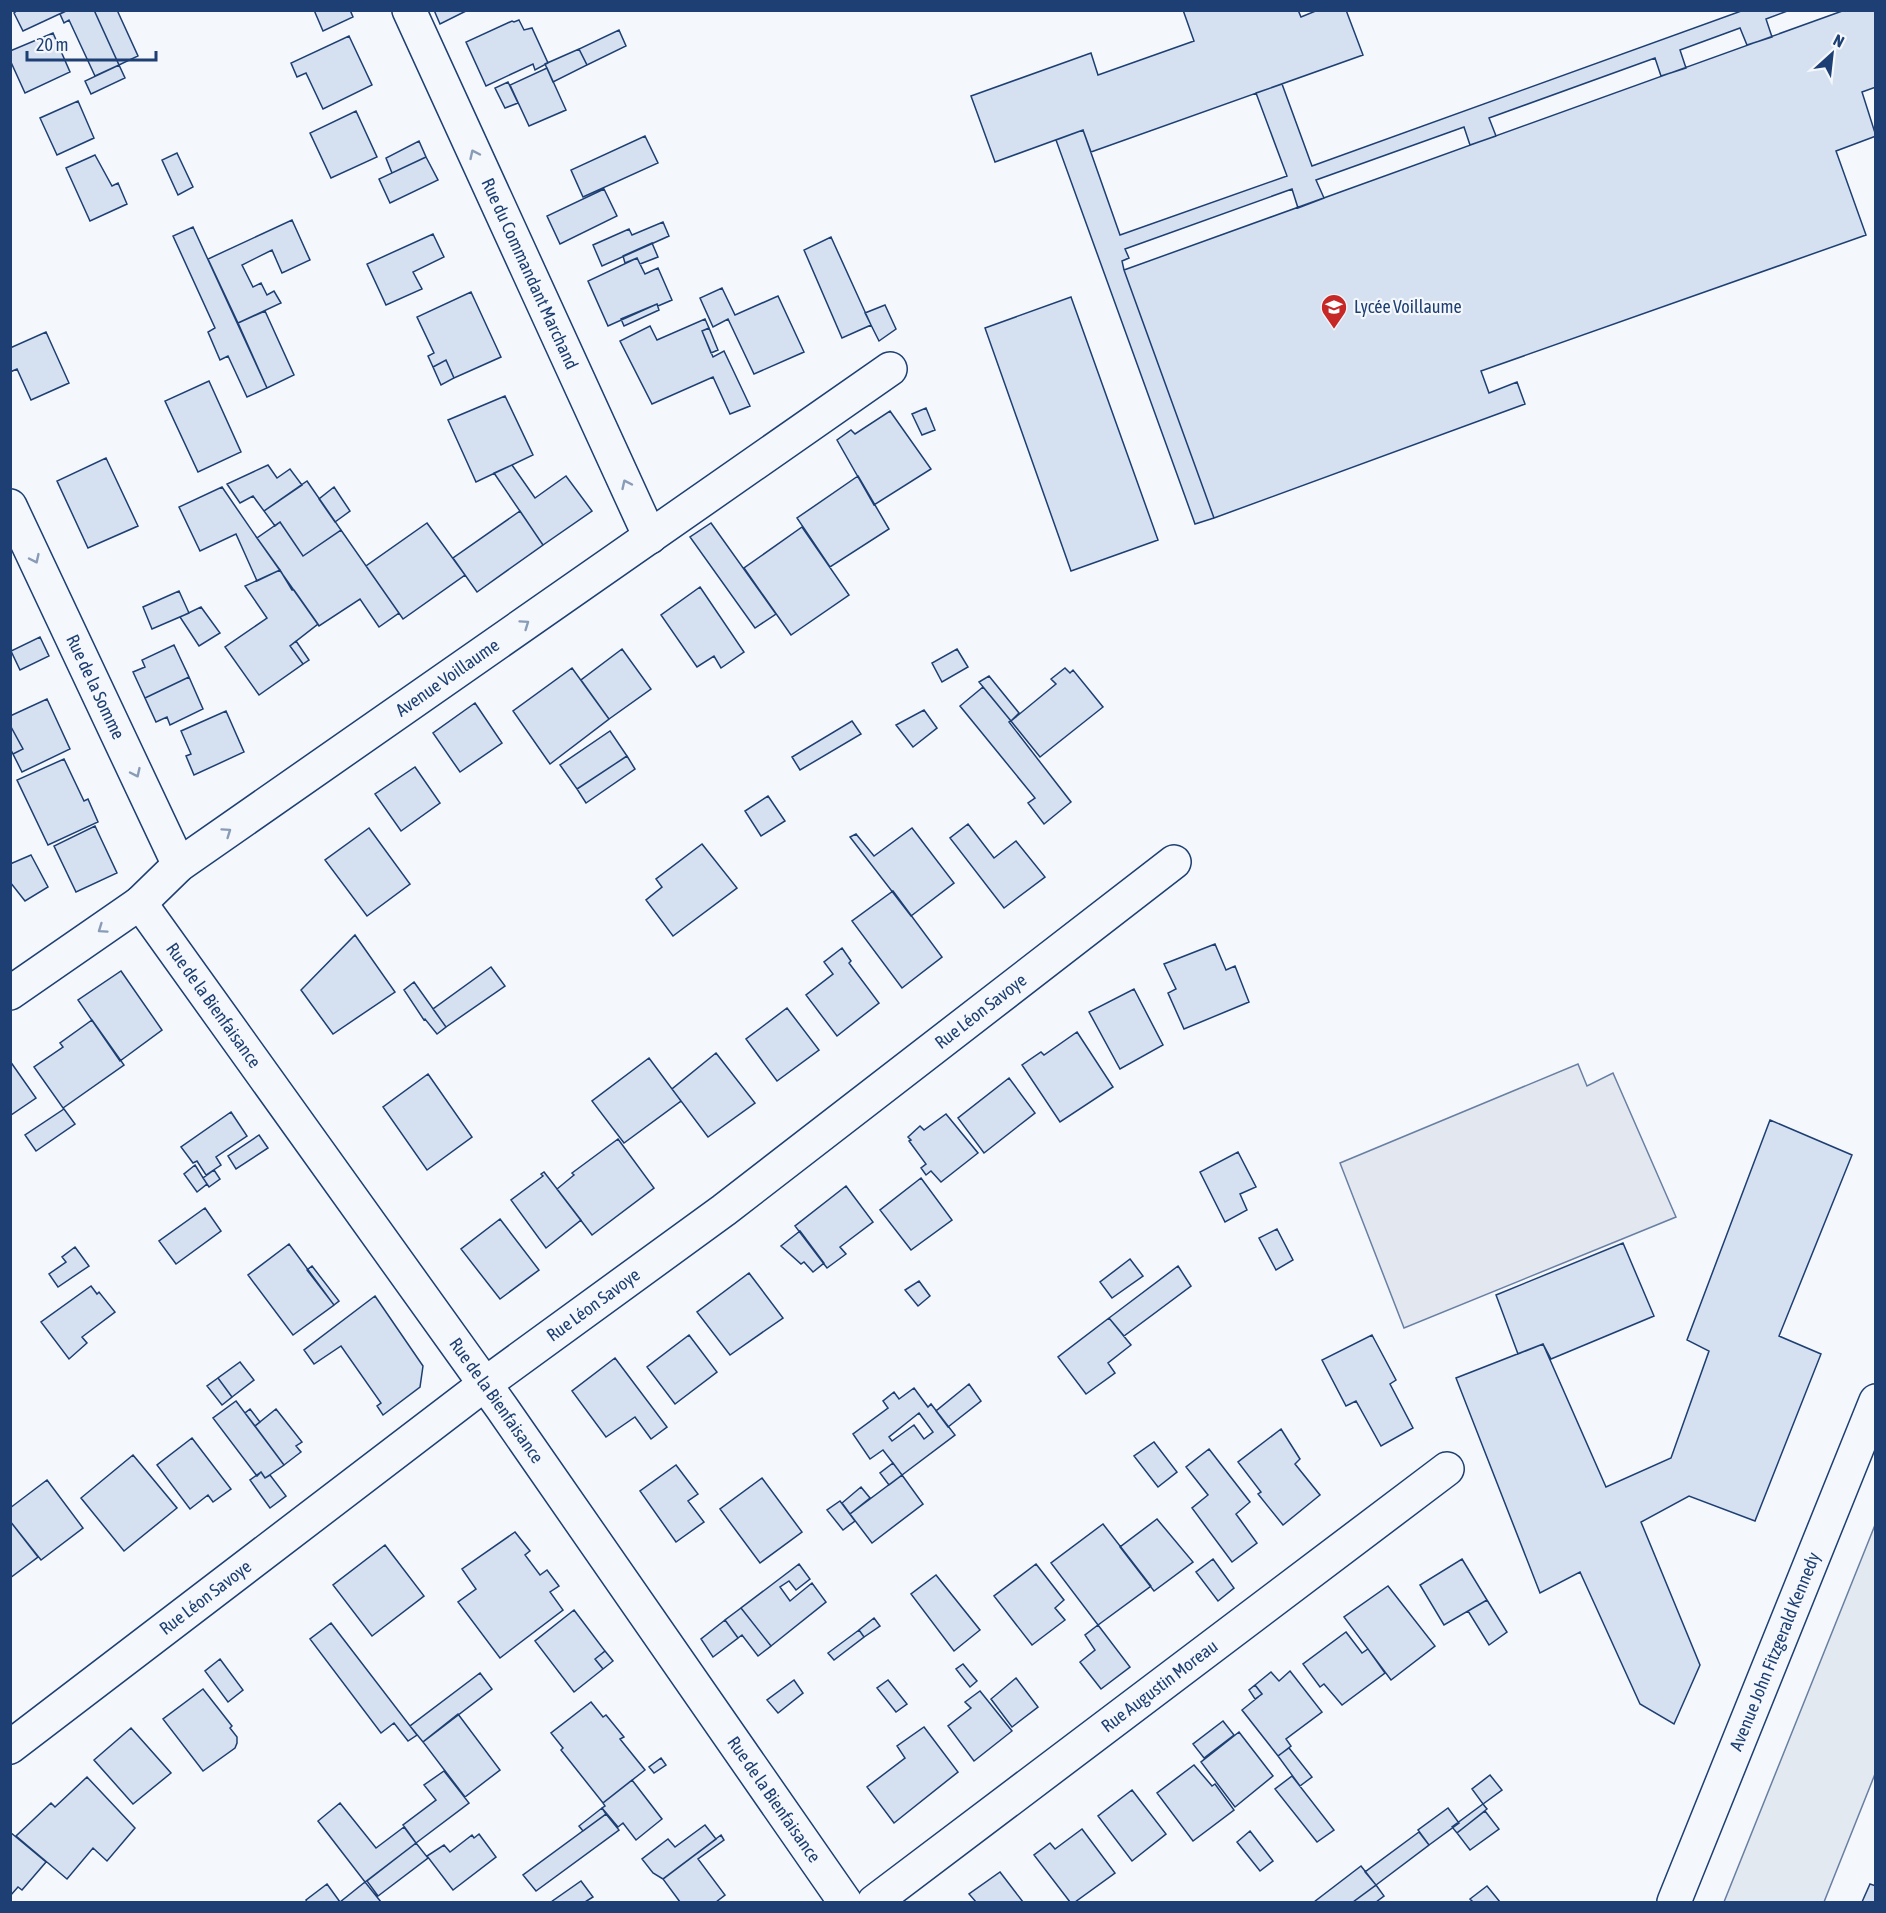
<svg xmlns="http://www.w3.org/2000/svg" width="1886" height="1913" font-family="'Asap Condensed',sans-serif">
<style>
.green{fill:#e3e9f0;stroke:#687fa3;stroke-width:1.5}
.parking{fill:#e3e8f0;stroke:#687fa3;stroke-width:1.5}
.building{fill:#d5e0f0;stroke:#1d3f73;stroke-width:1.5;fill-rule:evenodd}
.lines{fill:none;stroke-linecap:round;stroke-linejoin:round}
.street-casing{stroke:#1d3f73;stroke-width:36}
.primary-casing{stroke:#1d3f73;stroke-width:36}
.street{stroke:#f4f7fb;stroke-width:33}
.primary{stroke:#f4f7fb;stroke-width:33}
.oneway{stroke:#889bb7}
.labels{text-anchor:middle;stroke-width:4.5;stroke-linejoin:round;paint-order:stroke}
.street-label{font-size:18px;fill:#1d3f73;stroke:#f4f7fb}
.poi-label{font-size:18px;fill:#1d3f73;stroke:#f4f7fb;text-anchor:start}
</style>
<rect width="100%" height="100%" fill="#f4f7fb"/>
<!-- green -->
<path class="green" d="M1875,1525V1774L1824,1902H1724Z"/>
<!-- parking -->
<path class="parking" d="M1578,1064L1587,1086L1613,1073L1676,1217L1404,1328L1340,1163Z"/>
<!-- building -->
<path class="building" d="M18,10H68L23,31L14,13Z
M68,10H94L119,65L95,76L69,20L64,23L60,14Z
M94,10H117L138,56L119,65Z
M314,10H350L353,17L323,31Z
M434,10H468L440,24Z
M1183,10H1298L1301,17L1318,10H1346L1363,55L1091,152L1083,130L995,162L971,96L1091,53L1098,75L1194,41Z
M1744,10H1790L1766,19L1772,37L1747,45L1740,28L1680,50L1686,68L1661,76L1655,58L1489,118L1496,136L1470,145L1464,127L1316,180L1324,198L1298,208L1292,189L1125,249L1129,258L1122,261L1124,270L1214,518L1195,524L1056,140L1083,130L1120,235L1287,176L1256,93L1282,84L1312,166Z
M1845,10H1876V87L1862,92L1876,136L1836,151L1866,235L1481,371L1489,393L1517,382L1525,404L1214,518L1124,270Z
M519,20L524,30L532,28L548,63L535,70L533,64L486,86L466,42L512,21L514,22Z
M619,30L626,46L587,65L579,49Z
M53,33L70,72L25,93L10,60V51Z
M349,36L372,85L323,109L306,73L297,77L291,63Z
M579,49L587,65L553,82L545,64Z
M119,65L125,78L91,94L85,81Z
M547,68L566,110L529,126L510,85Z
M508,82L518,103L505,108L495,88Z
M78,101L94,138L57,155L40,118Z
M356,111L377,157L331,178L310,133Z
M645,136L658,163L583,197L571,170Z
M419,141L426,157L392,173L386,158Z
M177,153L193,187L178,195L162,160Z
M95,155L112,186L118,183L127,204L90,221L66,168Z
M426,157L438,180L390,203L379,179Z
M604,189L617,216L560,244L547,216Z
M292,220L310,260L282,273L272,250L242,265L253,287L261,283L267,295L274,291L281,303L238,323L208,259Z
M663,222L669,236L602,266L593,245L629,229L632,235Z
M193,227L267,388L247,397L228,356L220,360L208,332L215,328L173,236Z
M433,234L444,257L413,272L422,289L386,305L367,264Z
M831,237L871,325L842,338L804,250Z
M652,243L658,257L640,264L637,258L625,263L623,256Z
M637,258L645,274L658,268L672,300L658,306L657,304L608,326L588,281Z
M722,288L735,315L778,296L804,352L754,374L728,319L713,327L700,298Z
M471,292L501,357L454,378L446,360L433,367L428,356L434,353L417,317Z
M1071,297L1158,540L1071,571L985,328Z
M657,304L659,310L624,326L621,319Z
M885,305L896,329L879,341L865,313Z
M265,311L294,375L267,388L238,323Z
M705,319L709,328L702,331L713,357L724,351L750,406L730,414L713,377L652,404L620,341L650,326L657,340Z
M709,328L718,350L711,353L702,331Z
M46,332L69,383L31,400L17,369L10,372V348Z
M446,360L454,378L441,385L433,367Z
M209,381L241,452L198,472L165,401Z
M505,396L533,455L476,482L448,420Z
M926,408L935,430L922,435L912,414Z
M890,411L931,469L874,505L837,440L851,430L855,434Z
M106,458L138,526L88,548L57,481Z
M268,465L277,478L290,469L302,485L264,511L253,496L240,503L227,484Z
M512,465L535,498L566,476L592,511L543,545L494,473Z
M858,476L889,529L830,567L797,518Z
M307,481L341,530L303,556L280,522L275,526L264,511Z
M222,487L257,538L280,570L257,581L236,534L200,551L179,507Z
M334,487L350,511L335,522L319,499Z
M520,511L543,545L477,592L453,558Z
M280,522L303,556L341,530L399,613L379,627L360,599L319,626L257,538Z
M427,523L465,575L403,619L366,566Z
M711,523L776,614L755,628L690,537Z
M802,527L849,595L791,635L744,568Z
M280,570L292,590H294L318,624L290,646L303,664L259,695L225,647L267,618L245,586Z
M700,587L744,652L721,668L714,656L697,667L661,615Z
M179,591L189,613L152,629L143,607Z
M201,607L220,633L199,646L180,617Z
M40,637L49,656L20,670L11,651Z
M296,641L309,660L303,664L290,646Z
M174,645L189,677L145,698L133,672L145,667L142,660Z
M622,649L651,689L609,719L581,680Z
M957,649L968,667L942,682L932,663Z
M572,668L609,719L550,764L513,711Z
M1065,668L1070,673L1073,670L1103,707L1040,757L1011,721L1056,684L1051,679Z
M989,676L1019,713L1011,721L979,682Z
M189,677L203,709L170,725L167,717L156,722L145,698Z
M983,687L1011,721L1009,722L1071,802L1044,824L1028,803L1035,798L960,706Z
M47,699L70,749L22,772L13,754L23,749L10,725V716Z
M475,703L502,743L460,772L433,733Z
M924,710L937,728L913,747L896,725Z
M226,711L244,752L194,775L186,756L191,754L181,731Z
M852,721L861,734L800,770L792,757Z
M10,725L23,749L13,754L10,748Z
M610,731L627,756L577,789L560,765Z
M627,756L635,769L586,803L577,789Z
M64,759L84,801L88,799L98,822L48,845L17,780Z
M415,767L440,803L401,831L375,794Z
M768,796L785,821L761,836L745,811Z
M968,824L994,858L1016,841L1045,877L1004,908L950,838Z
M95,826L117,873L76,892L54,846Z
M369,828L410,884L367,916L325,860Z
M912,828L954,883L911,916L850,837L856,834L874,856Z
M702,844L737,888L673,936L646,900L662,887L656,879Z
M31,855L48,887L25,901L10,882V864Z
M893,891L942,957L902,988L852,921Z
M355,935L395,992L333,1034L301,990Z
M1215,944L1226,970L1235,966L1249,1002L1184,1029L1168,993L1176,989L1164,964Z
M842,948L851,961L849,963L879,1003L837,1036L806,995L833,974L824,962Z
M491,967L505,986L446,1027L433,1009Z
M121,971L162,1030L120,1061L78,1000Z
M414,982L446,1027L437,1034L425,1019L424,1020L404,990Z
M1134,989L1163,1045L1120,1069L1089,1012Z
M787,1008L819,1050L777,1081L746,1039Z
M92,1020L124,1065L63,1108L34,1067L63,1047L60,1043Z
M1077,1032L1113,1087L1060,1122L1022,1065L1041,1052L1044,1055Z
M716,1053L755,1103L708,1137L672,1089Z
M649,1058L681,1101L624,1143L592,1101Z
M10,1061L36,1098L11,1115H10Z
M428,1074L472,1137L427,1170L383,1107Z
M1009,1078L1035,1113L984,1153L958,1118Z
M64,1109L75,1124L36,1151L25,1135Z
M231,1112L247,1136L216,1157L221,1165L206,1175L197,1161L193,1163L181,1147Z
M946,1114L978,1153L941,1182L931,1171L926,1175L921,1168L926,1164L909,1141L911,1140L908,1137L920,1126L924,1130Z
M1770,1120L1852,1155L1779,1336L1821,1354L1755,1521L1689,1496L1641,1522L1700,1665L1674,1724L1640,1704L1580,1572L1540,1593L1456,1378L1543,1344L1606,1487L1671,1458L1709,1351L1687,1340Z
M259,1135L268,1148L236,1169L228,1156Z
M618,1139L654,1188L592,1235L557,1189L574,1175L572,1173Z
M1238,1152L1256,1187L1240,1194L1247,1210L1225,1222L1200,1172Z
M195,1165L207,1184L197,1192L184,1174Z
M214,1170L220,1179L209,1187L203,1178Z
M544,1172L581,1220L546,1248L511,1200L543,1176L541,1174Z
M921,1178L952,1220L911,1250L880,1210Z
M846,1186L873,1222L840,1247L846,1254L827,1268L795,1226Z
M205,1208L221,1231L176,1264L159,1241Z
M500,1219L539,1270L500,1299L461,1249Z
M1277,1229L1293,1260L1276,1270L1259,1238Z
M800,1231L824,1263L813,1272L804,1262L801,1264L781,1246Z
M1623,1243L1654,1316L1551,1359L1543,1344L1518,1354L1496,1295Z
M289,1244L334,1305L293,1335L248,1275Z
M75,1247L89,1266L58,1287L49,1274L66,1262L62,1257Z
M1130,1259L1143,1276L1112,1298L1100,1282Z
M312,1266L339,1301L334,1305L307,1270Z
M1178,1266L1191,1286L1124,1336L1109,1318Z
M749,1273L783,1318L730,1355L697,1312Z
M919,1281L930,1296L918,1306L905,1290Z
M91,1286L97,1294L99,1292L115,1312L82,1337L87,1343L69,1359L41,1322Z
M375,1296L423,1366L420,1387L383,1415L377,1406L381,1403L341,1346L314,1364L304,1350Z
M1109,1318L1131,1345L1108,1363L1115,1373L1086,1394L1058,1357Z
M689,1335L717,1372L675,1404L647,1367Z
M1372,1335L1396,1380L1390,1384L1413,1428L1381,1446L1356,1401L1346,1406L1322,1360Z
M615,1358L667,1427L651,1439L635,1417L606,1437L572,1391Z
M240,1362L254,1380L232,1397L218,1378Z
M218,1378L232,1397L222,1405L207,1386Z
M969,1384L981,1401L948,1427L936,1411Z
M914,1388L928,1407L931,1404L955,1435L902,1475L883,1450L870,1459L853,1434L888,1408L883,1401L894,1392L899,1399ZM919,1413L933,1432L924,1439L914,1425L892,1441L889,1437Z
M236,1401L284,1465L265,1478L261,1472L257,1476L213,1418Z
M250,1409L260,1422L255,1426L245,1413Z
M276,1409L302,1442L296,1446L301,1452L284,1465L255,1426Z
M1281,1429L1300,1459L1295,1464L1320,1495L1283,1525L1258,1494L1261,1492L1238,1462Z
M192,1438L231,1489L213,1502L208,1495L190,1509L157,1465Z
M1154,1442L1177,1472L1158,1487L1134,1456Z
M1209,1449L1250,1502L1236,1514L1257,1543L1232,1562L1192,1508L1208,1495L1186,1467Z
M133,1455L177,1508L124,1551L81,1498Z
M893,1463L902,1475L889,1485L880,1473Z
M676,1465L698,1494L688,1501L704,1522L676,1542L640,1491Z
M261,1472L265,1478L270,1475L286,1496L270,1508L250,1480Z
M902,1475L923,1504L872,1543L850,1514Z
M762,1478L802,1532L760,1563L720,1509Z
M47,1480L83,1528L41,1560L10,1521V1508Z
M861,1487L870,1498L850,1514L842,1503Z
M840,1501L855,1521L843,1530L827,1510Z
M1157,1519L1193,1562L1154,1591L1120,1547Z
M10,1521L38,1557L10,1578Z
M1103,1524L1151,1586L1098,1625L1051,1563Z
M515,1532L530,1551L525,1555L540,1575L547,1570L559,1586L550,1592L563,1610L500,1658L458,1602L476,1589L462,1569Z
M385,1545L424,1596L372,1636L333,1585Z
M1213,1559L1234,1588L1218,1601L1196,1572Z
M1462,1559L1487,1600L1444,1625L1420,1585Z
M799,1564L810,1579L796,1590L789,1581L780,1587L790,1601L812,1583L826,1602L771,1646L741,1608Z
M1036,1564L1064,1600L1055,1608L1065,1620L1032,1645L994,1596Z
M936,1575L980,1630L954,1651L911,1594Z
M1388,1586L1435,1646L1391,1680L1344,1617Z
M1487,1600L1507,1632L1489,1645L1468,1611Z
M741,1608L771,1646L758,1656L742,1635L738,1638L725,1620Z
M574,1610L605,1651L595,1659L603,1669L574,1692L535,1641Z
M874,1618L880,1626L864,1637L859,1630Z
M725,1620L738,1638L713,1657L701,1639Z
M331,1623L417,1735L408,1741L394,1723L381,1733L310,1639Z
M1098,1625L1130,1667L1101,1689L1080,1662L1095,1650L1085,1635Z
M859,1630L864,1637L834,1660L828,1653Z
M1346,1632L1362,1653L1368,1649L1385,1673L1342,1705L1324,1684L1320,1687L1303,1664Z
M605,1651L613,1661L603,1669L595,1659Z
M220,1659L243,1690L228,1702L205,1671Z
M963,1664L977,1681L970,1687L956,1669Z
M1290,1671L1322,1712L1286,1739L1291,1746L1278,1756L1242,1710L1262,1694L1255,1685L1271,1672L1279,1681Z
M480,1673L492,1689L423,1742L410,1726Z
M1016,1678L1038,1707L1012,1727L991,1699Z
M794,1680L803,1693L778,1713L767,1700Z
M888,1680L907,1704L896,1712L877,1688Z
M1255,1685L1262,1694L1255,1699L1249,1690Z
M203,1689L232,1726L230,1728L237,1737V1743L235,1748L203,1771L163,1719Z
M980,1691L1012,1731L974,1761L948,1726L971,1708L965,1702Z
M591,1702L603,1717L606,1715L624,1737L620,1739L645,1770L603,1803L561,1750L563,1748L551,1733Z
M458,1714L500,1770L465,1797L423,1742Z
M1223,1721L1234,1735L1204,1758L1193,1744Z
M924,1727L958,1772L894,1823L867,1787L905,1758L897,1746Z
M131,1728L171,1773L133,1804L94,1760Z
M1239,1732L1273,1776L1235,1807L1201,1762Z
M1289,1748L1312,1777L1300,1786L1278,1756Z
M661,1758L666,1765L654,1773L649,1767Z
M1194,1765L1212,1786L1215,1784L1234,1810L1193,1841L1157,1793Z
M444,1771L469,1803L416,1843L403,1825L436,1800L424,1785Z
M1490,1775L1502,1790L1483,1804L1472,1789Z
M1292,1776L1334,1830L1317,1842L1275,1789Z
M87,1777L135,1828L107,1861L93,1848L67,1879L16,1836L51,1803L55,1807Z
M632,1780L662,1819L636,1840L623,1823L618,1827L602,1808L605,1806L603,1803Z
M1132,1790L1166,1834L1132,1861L1098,1816Z
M340,1803L376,1848L404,1827L416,1843L365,1882L318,1821Z
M1483,1804L1487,1809L1457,1833L1452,1827Z
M602,1808L606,1814L583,1831L579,1826Z
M1448,1808L1459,1823L1429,1845L1418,1830Z
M1485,1811L1499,1829L1470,1850L1457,1833Z
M606,1814L619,1830L536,1891L523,1875Z
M705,1825L716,1839L663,1879L653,1873L642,1859L668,1839L675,1847Z
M1082,1829L1115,1873L1075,1902H1070L1034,1855L1050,1843L1055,1849Z
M1250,1831L1273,1861L1260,1871L1237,1842Z
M10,1832L46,1862L22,1890L18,1887L10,1896Z
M1419,1832L1429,1845L1376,1885L1365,1872Z
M479,1834L496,1857L453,1890L427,1856L444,1845L450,1852L472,1835L474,1838Z
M721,1835L724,1840L698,1859L725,1895L716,1902H680L663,1879Z
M416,1843L428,1858L378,1896L367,1881Z
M1361,1866L1376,1885L1353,1902H1314Z
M1000,1872L1023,1902H976L969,1894Z
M581,1881L593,1897L585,1902H551Z
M365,1882L381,1902H339H340Z
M327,1884L340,1902H307L306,1900Z
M1870,1884L1876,1886V1902H1862Z
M1376,1885L1384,1896L1376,1902H1353Z
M1487,1886L1500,1902H1473L1470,1899Z"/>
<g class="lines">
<!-- street casing -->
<g class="street-casing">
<g id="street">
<path id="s1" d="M409,10L650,537"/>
<path id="s2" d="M10,506L179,865"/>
<path id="s3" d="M140,903L502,1408L845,1902"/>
<path id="s4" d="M10,993L140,903L179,865L890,369"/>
<path id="s5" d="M10,1747L485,1384L724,1210L1174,862"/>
<path id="s6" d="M874,1902L1447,1469"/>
</g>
</g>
<!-- primary casing -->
<g class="primary-casing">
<g id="primary">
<path id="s7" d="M1674,1902L1876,1401"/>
</g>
</g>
<!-- street -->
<use href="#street" class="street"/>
<!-- primary -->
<use href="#primary" class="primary"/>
</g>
<!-- one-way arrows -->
<defs><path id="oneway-chevron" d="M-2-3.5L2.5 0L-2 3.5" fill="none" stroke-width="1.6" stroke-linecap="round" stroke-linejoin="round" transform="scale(1.5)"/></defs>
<g class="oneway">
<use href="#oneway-chevron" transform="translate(474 154) rotate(-115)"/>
<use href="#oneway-chevron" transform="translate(626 484) rotate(-115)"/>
<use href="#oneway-chevron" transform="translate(35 559) rotate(65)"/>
<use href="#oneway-chevron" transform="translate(525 624) rotate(-35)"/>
<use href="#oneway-chevron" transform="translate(136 773) rotate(65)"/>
<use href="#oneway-chevron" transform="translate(227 832) rotate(-35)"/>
<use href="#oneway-chevron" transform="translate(102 929) rotate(145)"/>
</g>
<!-- icons -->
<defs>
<g id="school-pin" transform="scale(1.35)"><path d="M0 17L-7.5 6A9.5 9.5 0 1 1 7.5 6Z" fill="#c62828" stroke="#f4f7fb"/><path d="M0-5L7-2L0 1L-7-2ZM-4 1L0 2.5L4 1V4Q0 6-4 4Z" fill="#fff"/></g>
</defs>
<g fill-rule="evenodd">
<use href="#school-pin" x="1334" y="307"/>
</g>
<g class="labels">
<!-- street labels -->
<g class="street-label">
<text dy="6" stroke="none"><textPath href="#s1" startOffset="290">Rue du Commandant Marchand</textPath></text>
<text dy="6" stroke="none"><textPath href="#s4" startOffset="540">Avenue Voillaume</textPath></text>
<text dy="6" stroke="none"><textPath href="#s2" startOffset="200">Rue de la Somme</textPath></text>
<text dy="6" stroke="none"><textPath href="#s3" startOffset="126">Rue de la Bienfaisance</textPath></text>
<text dy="6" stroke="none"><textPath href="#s5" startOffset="1218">Rue Léon Savoye</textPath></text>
<text dy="6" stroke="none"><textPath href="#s5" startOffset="732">Rue Léon Savoye</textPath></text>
<text dy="6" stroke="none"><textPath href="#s3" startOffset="612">Rue de la Bienfaisance</textPath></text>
<text dy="6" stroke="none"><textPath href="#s5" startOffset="246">Rue Léon Savoye</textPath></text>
<text dy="6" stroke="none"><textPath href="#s7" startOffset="270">Avenue John Fitzgerald Kennedy</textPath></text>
<text dy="6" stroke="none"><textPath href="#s6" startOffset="358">Rue Augustin Moreau</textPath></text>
<text dy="6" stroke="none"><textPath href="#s3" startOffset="1098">Rue de la Bienfaisance</textPath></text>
</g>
<!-- poi labels -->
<g class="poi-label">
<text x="1354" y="313">Lycée Voillaume</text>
</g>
</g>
<!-- border -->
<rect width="1886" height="1913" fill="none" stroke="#1d3f73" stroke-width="24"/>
<!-- north arrow -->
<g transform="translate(1832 54) rotate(27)" stroke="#f4f7fb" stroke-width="4.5" paint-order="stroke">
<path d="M0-4.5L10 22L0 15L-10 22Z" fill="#1d3f73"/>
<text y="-9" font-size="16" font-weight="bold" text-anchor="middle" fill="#1d3f73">N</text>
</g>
<!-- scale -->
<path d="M27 51v9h129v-9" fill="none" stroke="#1d3f73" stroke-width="3"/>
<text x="36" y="51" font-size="18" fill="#1d3f73" stroke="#f4f7fb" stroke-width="4.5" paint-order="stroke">20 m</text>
</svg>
